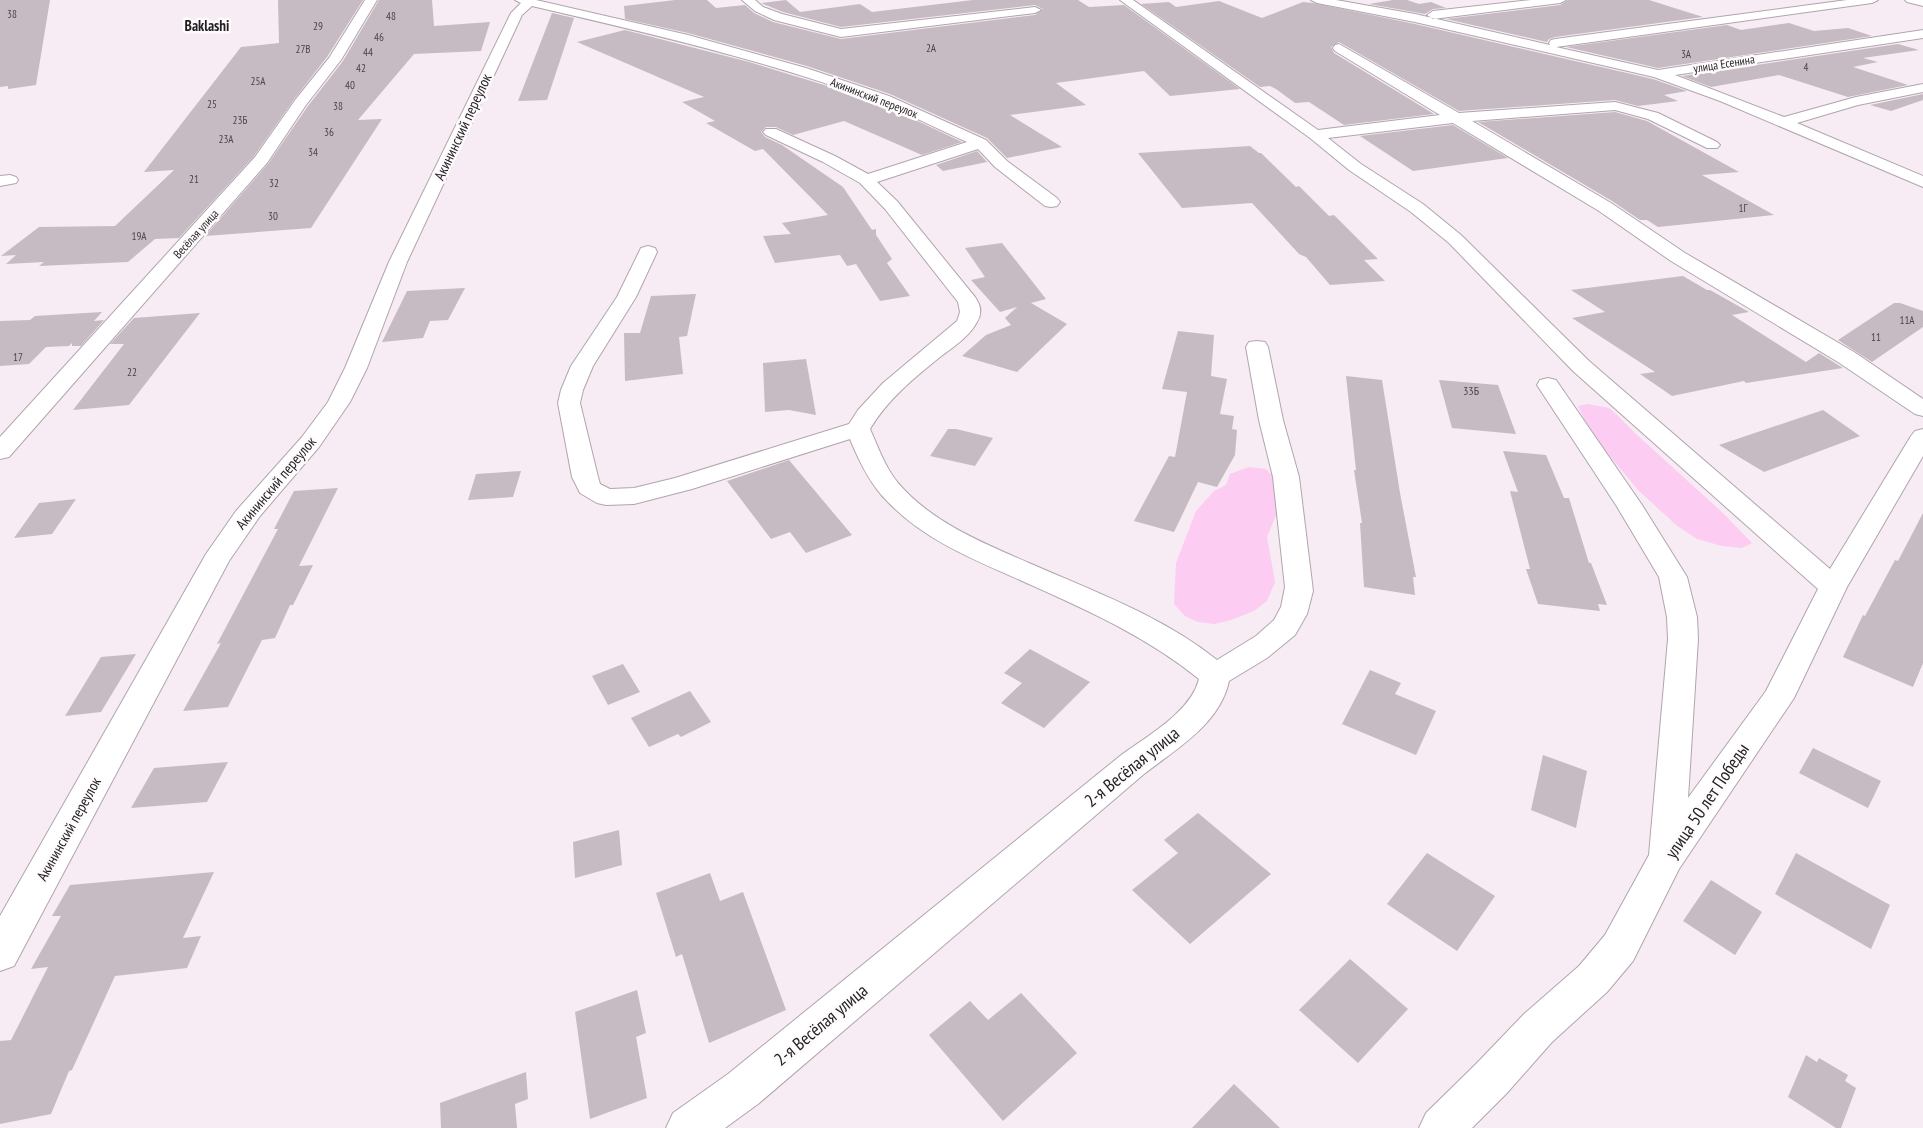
<svg xmlns="http://www.w3.org/2000/svg" width="1923" height="1128" font-family="'PT Sans Narrow',sans-serif">
<style>
.green{fill:#fdccf2}
.building{fill:#c6bbc3}
.lines{fill:none;stroke-linecap:round;stroke-linejoin:round}
.minor-casing{stroke:#b0a5ad;stroke-width:2}
.minor{fill:#fff;fill-rule:evenodd}
.labels{text-anchor:middle;stroke-width:5;stroke-linejoin:round;paint-order:stroke}
.far-number-label{font-size:11px;fill:#4b454a}
.far-street-label{font-size:12px;fill:#221e21;stroke:#fefbfd}
.number-label{font-size:12px;fill:#4b454a}
.far-quarter-label{font-size:15px;font-weight:bold;fill:#221e21;stroke:#fefbfd}
.street-label{font-size:15px;fill:#221e21;stroke:#fefbfd}
.near-street-label{font-size:18px;fill:#221e21;stroke:#fefbfd}
</style>
<rect width="100%" height="100%" fill="#f7ebf4"/>
<!-- green -->
<path class="green" d="M1588,404L1609,408L1617,415L1636,434L1724,514L1752,543L1742,548L1722,546L1697,539L1676,525L1638,490L1604,449L1584,419L1578,406Z
M1249,467L1266,469L1276,480L1281,503L1267,537L1275,582L1267,601L1254,611L1231,620L1215,624L1198,622L1185,616L1174,604L1176,563L1196,511L1214,491L1226,485L1230,474Z"/>
<!-- building -->
<path class="building" d="M0,0H50L36,85L8,89V86L0,87Z
M278,0H363L327,57L295,98L254,156L179,238L155,239L128,262L39,266L44,262L6,264L16,255L1,256L39,227L115,226L174,170L144,172L241,47L279,43Z
M379,0H432L434,26L490,22L481,51L414,54L358,120L382,119L311,228L205,236L268,164L308,106L343,61Z
M675,0H707L716,8L745,5L754,13L773,22L841,39L1035,15L1043,9L1035,5L841,27L783,12L761,3L786,0L800,12L860,4L872,12L973,0H1078L1089,7L1124,5L1240,89L1170,96L1144,71L1056,83L1086,105L1010,115L1062,147L1007,158L987,138L890,94L807,66L688,33L625,19L624,6Z
M1393,0H1407L1419,4L1431,2L1446,8L1433,9L1425,14L1369,4Z
M1568,0H1649L1703,17L1555,37L1549,39L1547,42L1446,19L1560,5Z
M1219,1L1262,18L1303,2L1313,3L1415,24L1653,79L1687,91L1664,95L1678,101L1638,106L1615,100L1459,111L1339,42L1331,47L1334,53L1434,114L1344,125L1309,102L1295,103L1276,89L1270,86L1260,87L1141,4L1169,2L1176,7Z
M552,13L574,18L547,100L518,101Z
M1789,23L1814,31L1848,28L1872,36L1658,68L1566,47L1727,25L1741,30Z
M625,30L749,62L834,88L888,107L962,142L922,155L844,121L793,135L776,127H766L761,132L765,137L782,145L843,187L872,230L876,229V235L892,259L887,263L910,296L880,301L856,264L847,266L840,255L775,263L763,236L791,234L782,223L828,215L763,149L755,151L706,123L715,121L682,102L704,97L577,42Z
M1898,44L1919,50L1863,58L1878,62L1853,67L1908,85L1848,97L1779,75L1711,87L1682,76Z
M1923,94V100L1891,111L1870,105Z
M1615,112L1647,121L1739,172L1702,175L1774,215L1658,227L1647,220H1640L1612,201L1478,122Z
M1453,125L1508,158L1413,171L1360,136Z
M1250,146L1259,153H1261L1296,187L1299,186L1329,216L1334,215L1378,259L1364,260L1385,281L1330,285L1306,257L1299,254L1252,203L1182,208L1138,153Z
M977,151L987,162L943,171L936,165Z
M1002,243L1046,299L1031,303L1067,324L1017,372L962,356L986,335L1011,325L1005,318L1017,307L1000,312L971,280L985,277L965,248Z
M1683,276L1707,290H1710L1749,312L1732,315L1806,362L1819,353L1843,368L1746,383L1744,381L1672,396L1640,374L1655,372L1572,318L1605,312L1571,290Z
M465,288L448,320L430,321L423,338L382,342L407,291Z
M696,294L687,336L679,337L683,374L625,381L624,333H640L651,296Z
M1894,303H1900L1923,311V327L1872,362L1838,340Z
M102,312L94,321L104,320L81,346H72V343L69,346L46,347L29,364L0,366V321L30,320L35,316Z
M200,313L129,405L73,410L124,344H110L134,318Z
M1178,331L1214,335L1211,376L1227,379L1220,414L1234,416L1232,429L1237,430L1235,455L1217,487L1198,482L1174,532L1134,521L1169,456L1175,457L1187,392L1162,389Z
M806,359L816,415L789,410L765,412L763,363Z
M1346,376L1382,380L1400,493L1416,577H1413L1415,595L1364,587L1360,523H1362L1354,470H1356Z
M1439,380L1498,385L1516,434L1452,428Z
M1823,410L1860,436L1764,472L1719,445Z
M948,429H956L993,438L975,466L930,456Z
M1503,451L1546,455L1564,498H1569L1589,563H1591L1607,605L1598,604L1600,611L1538,604L1526,569H1530L1510,491L1518,492Z
M789,460L852,535L806,553L790,532L771,539L727,481Z
M521,471L513,497L468,500L476,474Z
M338,488L299,566L313,565L293,605H290L275,638L262,640L228,707L183,711L221,643L217,644L278,529H274L294,491Z
M76,499L52,534L14,538L39,503Z
M1923,513V663L1913,687L1843,657L1863,615L1865,616L1895,560L1898,561Z
M1030,649L1090,682L1044,728L1001,703L1022,683L1004,673Z
M136,654L101,712L65,716L101,657Z
M623,664L640,692L608,705L592,676Z
M1370,670L1401,683L1395,694L1436,711L1416,755L1342,724Z
M690,691L711,722L681,737L678,734L649,747L631,718Z
M1813,748L1881,781L1868,808L1799,773Z
M1543,755L1587,771L1576,828L1531,810Z
M228,762L207,802L131,808L154,768Z
M1198,813L1271,874L1190,944L1132,890L1178,853L1164,840Z
M619,830L622,865L575,878L573,842Z
M1427,853L1495,896L1457,951L1387,904Z
M1796,853L1890,905L1871,949L1775,894Z
M214,872L183,938L201,936L187,968L115,976L72,1070L69,1071L51,1114L0,1124V1041L11,1040L48,967L31,969L61,916H52L70,885Z
M710,873L720,901L743,892L786,1010L709,1043L682,954L676,957L656,893Z
M1711,880L1762,912L1735,955L1683,921Z
M1350,959L1408,1009L1358,1063L1299,1010Z
M637,990L646,1033L636,1037L647,1098L590,1119L575,1012Z
M1021,993L1077,1053L1003,1121L929,1035L970,1001L988,1020Z
M1806,1055L1817,1062L1819,1058L1848,1075L1845,1081L1856,1088L1841,1128H1836L1788,1097Z
M526,1072L528,1099L515,1104L517,1128H441L440,1103Z
M1234,1084L1280,1128H1192Z"/>
<g class="lines">
<!-- minor casing -->
<g class="minor-casing">
<path id="minor" d="M365,0H377L341,60L306,105L267,163L9,457L0,459V437L255,157L296,99L329,58Z
M515,0H536L688,35L806,68L889,96L986,140L1007,161L1057,198L1060,202L1057,206L1051,207L1045,206L995,167L978,149L877,182L897,201L975,297C981,305 982,314 977,322C969,337 953,347 940,357C914,378 887,400 870,429C878,447 885,467 898,483C931,522 983,543 1029,563C1093,591 1162,616 1217,660L1256,636L1274,620L1281,607L1285,587L1273,477L1259,420L1246,347L1249,342L1257,341L1265,342L1268,347L1283,420L1299,477L1313,591L1307,614L1295,635L1267,658L1229,681C1220,724 1176,749 1144,774L758,1104L725,1128H666L673,1113L728,1074L1120,756C1147,736 1191,712 1199,679C1145,635 1082,608 1020,580C972,559 923,539 887,501C870,484 859,461 850,439L692,489L634,504L606,505L597,503L580,493L572,477L558,403L561,390L571,366L617,297L641,248L648,246L655,248L657,252L636,297L593,366L583,390L580,403L598,477L600,484L610,489L634,488L675,478L849,424L858,410L883,383L957,321L960,312L958,302L885,209L860,183L823,162L766,135L763,132L766,129H776L835,156L868,174L967,142C937,129 908,113 877,101C765,60 648,33 532,6L522,15L407,262L367,368L350,402L319,447L260,516L229,561L14,966L0,971V916L206,554L236,511L302,437L328,402L345,368L389,262L511,13L521,3Z
M742,0H755L763,7L782,14L841,29L1035,7L1041,10L1035,13L841,37L774,20L755,11Z
M1120,0H1133L1318,130L1440,115L1335,51L1333,48L1335,45L1339,44L1459,113L1615,102L1658,113L1717,142L1720,145L1717,148H1707L1648,119L1615,110L1472,121L1611,203L1685,253L1854,352L1923,399V416L1915,414L1838,362L1671,261L1599,211L1453,123L1328,138L1361,164L1423,204L1461,235L1589,361L1830,569L1911,436L1915,431L1923,429V456L1847,587L1794,698L1679,869L1633,961L1607,992L1552,1042L1506,1094L1472,1128H1419L1426,1113L1476,1064L1524,1014L1579,966L1605,935L1649,855L1668,639L1667,617L1659,577L1616,505L1537,385L1540,380L1548,378L1556,380L1642,505L1687,577L1697,617L1698,639L1688,798L1766,691L1818,589L1573,371L1449,243L1411,212L1349,170L1310,138Z
M1311,0H1336L1415,14L1550,45L1549,43L1551,40L1555,39L1847,0H1878L1872,3L1556,47L1658,70L1923,30V38L1675,75L1784,117L1856,97L1923,84V92L1858,105L1797,123L1923,176V187L1720,101L1654,77L1415,22L1317,3Z
M1531,0H1566L1560,3L1433,19L1427,15L1433,11Z
M1905,0H1923V6L1907,2Z
M10,175L16,177L18,180L16,183L0,186V176Z"/>
</g>
<!-- minor -->
<use href="#minor" class="minor"/>
</g>
<g class="labels">
<!-- far-number labels -->
<g class="far-number-label">
<text x="12" y="18">38</text>
<text x="391" y="20">48</text>
<text x="318" y="30">29</text>
<text x="379" y="41">46</text>
<text x="931" y="52">2А</text>
<text x="303" y="53">27В</text>
<text x="368" y="56">44</text>
<text x="1686" y="58">3А</text>
<text x="1806" y="71">4</text>
<text x="361" y="72">42</text>
<text x="258" y="85">25А</text>
<text x="350" y="89">40</text>
<text x="212" y="108">25</text>
<text x="338" y="110">38</text>
<text x="240" y="124">23Б</text>
<text x="329" y="136">36</text>
<text x="226" y="143">23А</text>
<text x="313" y="156">34</text>
<text x="194" y="183">21</text>
<text x="274" y="187">32</text>
<text x="1743" y="212">1Г</text>
<text x="273" y="220">30</text>
<text x="139" y="240">19А</text>
<text x="1907" y="324">11А</text>
<text x="1876" y="341">11</text>
<text x="18" y="361">17</text>
<text x="132" y="376">22</text>
</g>
<!-- far-street labels -->
<g class="far-street-label">
<text transform="translate(1724 64) rotate(-9)" y="4">улица Есенина</text>
<text transform="translate(874 98) rotate(21)" y="4">Акининский переулок</text>
<text transform="translate(196 234) rotate(-48)" y="4">Весёлая улица</text>
</g>
<!-- number labels -->
<g class="number-label">
<text x="1471" y="395">33Б</text>
</g>
<!-- far-quarter labels -->
<g class="far-quarter-label">
<text x="207" y="31">Baklashi</text>
</g>
<!-- street labels -->
<g class="street-label">
<text transform="translate(463 127) rotate(-65)" y="5">Акининский переулок</text>
<text transform="translate(276 483) rotate(-50)" y="5">Акининский переулок</text>
<text transform="translate(69 829) rotate(-61)" y="5">Акининский переулок</text>
</g>
<!-- near-street labels -->
<g class="near-street-label">
<text transform="translate(1132 767) rotate(-39)" y="6">2-я Весёлая улица</text>
<text transform="translate(1707 801) rotate(-56)" y="6">улица 50 лет Победы</text>
<text transform="translate(821 1025) rotate(-40)" y="6">2-я Весёлая улица</text>
</g>
</g>
</svg>
